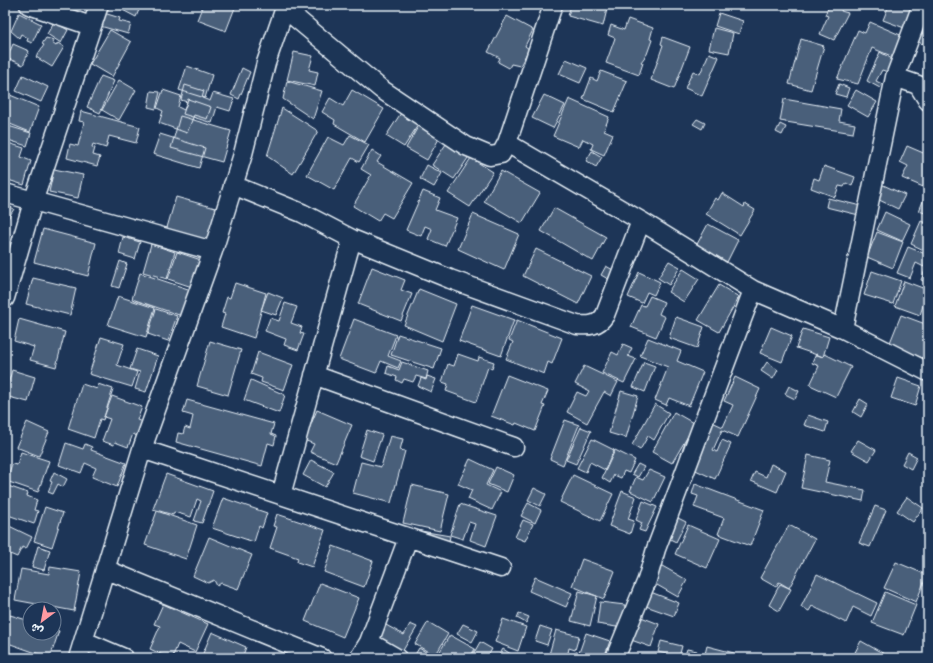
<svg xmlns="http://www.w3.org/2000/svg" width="933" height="663" font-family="'Playpen Sans','Playpen Sans Arabic',sans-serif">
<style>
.building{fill:#495e7a;stroke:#e8f1f8}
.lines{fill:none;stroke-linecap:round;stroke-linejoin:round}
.minor-casing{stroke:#e8f1f8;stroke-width:21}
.minor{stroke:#1d3557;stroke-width:18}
</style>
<rect width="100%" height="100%" fill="#1d3557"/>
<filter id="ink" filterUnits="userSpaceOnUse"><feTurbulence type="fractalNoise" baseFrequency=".025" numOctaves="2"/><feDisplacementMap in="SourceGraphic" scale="8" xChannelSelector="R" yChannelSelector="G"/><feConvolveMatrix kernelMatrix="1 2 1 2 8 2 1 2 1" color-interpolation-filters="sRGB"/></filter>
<g filter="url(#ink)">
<!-- building -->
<path class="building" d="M113,5H141L136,17Z
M203,5H236L226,31L197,20Z
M571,5H608L603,26L568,16Z
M829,5H843L841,11L848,13L834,40L820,34L828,16L825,15Z
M889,5H901L914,9L907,29L883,20Z
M19,13L41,24L32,43L27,41L28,38L21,34L19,38L11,31Z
M104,13L120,18L119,21L131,24L128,34L100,26Z
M719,13L743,21L739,34L715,26Z
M928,15V34L921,30Z
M507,16L533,30L525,46L529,49L520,66L511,64L509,68L498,62L500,58L488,52Z
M628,19L653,28L650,39L652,40L647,54L641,62L643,63L639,75L606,63L615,38L608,35L611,25L624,30Z
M54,22L68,30L61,43L47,34Z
M870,22L905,37L896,58L872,48L858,84L837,79L858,30L865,33Z
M714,28L733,33L729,53L709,49Z
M110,30L131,42L112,77L90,64Z
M914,30L926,35L923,44L910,39Z
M663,37L690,47L674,89L651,80L663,45L661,44Z
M46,38L54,40L52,43L56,46L58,43L64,47L52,67L36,57L44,45L42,44Z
M801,39L824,46L811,90L789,84Z
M13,44L29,51L23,65L7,58Z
M925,48L928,49V77H923Z
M294,52L313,56L309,70L318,72L315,86L287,80Z
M880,52L894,60L888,72L882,70L876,81L882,84L880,88L867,81Z
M709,53L719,57L702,96L685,88L693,71L700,74Z
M566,59L587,68L580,83L559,74Z
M187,66L212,75L205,98L179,90Z
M242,68L250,72L239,99L231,95Z
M601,71L627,81L614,112L583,99L591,78L597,81Z
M23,75L48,87L41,102L16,91Z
M101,76L114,81L100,113L87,107Z
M119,80L136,90L119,120L102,110Z
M287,81L322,91L313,119L283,99Z
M839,84L849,88L846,97L835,94Z
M185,85L204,91L202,98L210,101L213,93L234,99L230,111L217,107L212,123L183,114L187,102L181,100Z
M163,90L181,96L178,107L184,110L188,99L211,107L207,119L194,115L187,133L159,123L163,111L157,108Z
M352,90L384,109L365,142L334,124L335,120L322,112L330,98L343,106Z
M856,90L877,102L868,117L847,105Z
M151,91L160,92L156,109L148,107Z
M10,95L39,107L30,132L5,122V107Z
M544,95L565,105L553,128L532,118Z
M569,99L609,117L604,130L613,134L604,155L591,149L593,144L583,139L579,147L553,136Z
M784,99L841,109L839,121L855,124L853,133L780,121Z
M282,108L318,131L293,174L267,156Z
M81,111L140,127L136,143L109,136L106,148L93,144L92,147L95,148L93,155L100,157L97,166L67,158L70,144L78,146L84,122L79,121Z
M401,113L418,125L404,147L386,136Z
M180,116L231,131L222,162L171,148Z
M697,119L705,123L702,129L693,124Z
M780,124L786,127L782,135L776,132Z
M5,125L31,133L27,146L5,139Z
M419,125L440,137L427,160L406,148Z
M160,134L205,148L199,168L153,154Z
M350,135L369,145L359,162L352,158L334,190L307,175L328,137L344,145Z
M448,141L470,155L454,179L432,165Z
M5,142L24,148L21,157L31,161L24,185L5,179Z
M907,146L928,155V164L926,169L928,170V189L902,178L908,166L900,162Z
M372,150L381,156L377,162L413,183L392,218L383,213L378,221L353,206L371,175L361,169Z
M592,151L602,157L596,167L586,161Z
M471,158L493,172L470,207L448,193Z
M427,165L442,173L434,187L420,179Z
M824,166L855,177L852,186L846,183L844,187L839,186L835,197L811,188L814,178L819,180Z
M54,169L83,175L78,198L49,192Z
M501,171L540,193L522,223L484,201Z
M881,184L905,195L898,209L875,198Z
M423,191L440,198L435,210L457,218L445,246L428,239L432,229L425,226L421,236L406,230Z
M722,193L744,207L745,204L755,210L740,235L706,214L715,198L718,200Z
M926,194L928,195V214L919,211Z
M176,197L219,209L209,243L166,231Z
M828,198L865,207L863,216L826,207Z
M5,204L14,209L5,223Z
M554,208L606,237L593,261L541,231Z
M885,212L910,224L902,241L877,230Z
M473,214L519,234L504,270L458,249Z
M921,221L928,224V252L911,244Z
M708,224L738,240L727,262L696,246Z
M43,229L96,243L88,276L34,262Z
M877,232L903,242L893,268L867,257Z
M123,237L140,242L135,259L119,254Z
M151,244L175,252L167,279L143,272Z
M908,247L928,255L924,267L916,263L910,278L897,273Z
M536,249L591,276L578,304L523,276Z
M177,252L201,260L192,287L168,279Z
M120,261L127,264L119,288L112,286Z
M669,261L680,267L669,285L658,278Z
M928,263V283L921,280Z
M606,266L613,270L608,279L601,275Z
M372,267L405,280L401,290L412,294L401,321L358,304Z
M683,269L699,279L684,302L668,292Z
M872,271L901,281L893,304L864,295Z
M639,272L660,282L654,295L647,292L642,303L628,297Z
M140,273L191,290L182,316L132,299Z
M33,278L76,288L70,315L26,304Z
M904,281L928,290L920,315L895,306Z
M235,283L266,293L254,338L221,327L225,314L222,313L227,297L230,298Z
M719,285L739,297L719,332L698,320Z
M419,289L456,304L442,341L404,325Z
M268,292L283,298L276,315L261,310Z
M118,296L155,308L146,337L108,325Z
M650,296L664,302L659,314L665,317L656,337L631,327L641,305L645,306Z
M285,303L297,307L291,323L302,327L300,333L304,334L298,350L284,345L286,339L265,331L270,318L279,321Z
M472,305L514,320L501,356L459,341Z
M156,309L177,316L168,341L148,334Z
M901,315L928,325V360L889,345Z
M676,317L704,327L697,348L669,338Z
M19,319L65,332L56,367L30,360L34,347L14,341Z
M354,319L396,335L388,356L401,361L398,368L381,361L376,373L339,359Z
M517,320L562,338L552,364L548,362L544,374L506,359L513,342L509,340Z
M771,327L792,336L782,362L760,353Z
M803,329L829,337L823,357L796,348Z
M398,334L441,348L434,369L391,355Z
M101,337L124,344L117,365L137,372L132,387L89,374Z
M648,338L681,351L677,361L703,372L689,406L669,398L666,405L655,400L668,367L640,356Z
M210,341L241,350L228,395L197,386Z
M623,344L632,348L628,356L636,359L624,383L602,373L612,352L618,355Z
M137,349L158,356L146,392L135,389L140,372L130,369Z
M258,352L293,365L284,390L261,382L262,378L251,374Z
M458,354L478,361L479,357L494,362L492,369L488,367L476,402L446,391L448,384L442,382L448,364L454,366Z
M816,354L823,357L825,354L851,367L836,397L810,385L819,366L812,363Z
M402,362L428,371L426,379L416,376L413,382L404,379L402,383L396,380L397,377L386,373L388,366L399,370Z
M644,362L655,366L645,392L633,387Z
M767,362L778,370L773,379L761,371Z
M584,366L618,382L611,396L604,392L587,423L567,412L577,392L586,396L589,391L575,384Z
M12,370L35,377L28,402L5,396Z
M507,375L548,391L542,405L545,406L535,431L516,423L515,425L491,416Z
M427,376L436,379L431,392L418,386L421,378L426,380Z
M735,377L760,389L738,437L722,430L713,450L717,452L722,440L731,444L715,479L689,467L710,421L723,427L733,405L724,401Z
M898,378L921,386L915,406L891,398Z
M251,380L285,395L279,413L244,400Z
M82,384L97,389L98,384L113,389L103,420L100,419L94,438L68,429Z
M789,386L799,391L795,399L785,394Z
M621,391L638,396L626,438L609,433Z
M112,396L142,407L137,420L142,422L137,436L133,434L128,447L115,442L114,445L102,441L110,419L104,417Z
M860,399L868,404L861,417L853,412Z
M187,400L274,424L271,434L276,436L274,445L268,443L262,466L176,442L178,433L183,434L185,427L190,429L193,416L183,413Z
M655,404L669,413L654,440L648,436L640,450L632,445Z
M317,410L352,425L336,463L310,452L314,444L304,440Z
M674,412L695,424L672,463L652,452Z
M808,415L828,422L825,432L804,425Z
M565,420L579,425L563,465L550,459Z
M27,422L49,432L39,456L16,447Z
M581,427L591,431L576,464L566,460Z
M367,430L382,435L373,461L359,456Z
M390,436L403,439L400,450L405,451L391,503L353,493L361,462L381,467Z
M592,439L614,450L605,470L590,462L586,472L577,468Z
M858,440L876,450L869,461L851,451Z
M66,443L83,449L85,444L92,447L91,450L126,463L117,487L92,477L96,468L85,463L81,473L59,465Z
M615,450L635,460L629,473L624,471L621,478L614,475L610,483L602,478Z
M21,452L49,461L38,492L6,481L12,464L17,465Z
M908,452L917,457L911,469L902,464Z
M808,455L830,460L825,482L865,490L863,501L801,488Z
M470,459L493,470L486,485L501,492L492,510L468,499L472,490L458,484Z
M311,460L334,472L325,487L303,475Z
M638,464L644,467L638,477L632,474Z
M771,464L786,471L777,492L751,481L755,472L766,477Z
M496,467L514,475L507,492L488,484Z
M649,470L665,477L653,502L630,491L636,477L643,480Z
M54,472L67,479L63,487L58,484L53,494L48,492L52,482L50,481Z
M166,474L213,491L202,523L194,521L201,501L197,499L191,517L174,512L173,515L153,509Z
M573,475L613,494L600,521L560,502Z
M695,484L764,510L750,546L718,534L724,518L694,507L698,496L692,494Z
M412,485L449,494L440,531L403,523Z
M8,486L28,493L27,496L37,500L34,510L38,511L34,524L5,514V494Z
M534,488L546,494L540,506L528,500Z
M622,491L636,497L628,519L634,521L630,534L609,526Z
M907,497L923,508L913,522L897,511Z
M223,498L267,513L262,528L259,526L254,542L212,528Z
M643,501L657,507L645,532L639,530L642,523L636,520Z
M528,503L541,510L535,523L521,516Z
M460,504L497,516L486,546L470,540L475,524L469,522L463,539L450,535Z
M875,506L886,510L870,547L859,543Z
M45,507L63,513L52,547L34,541Z
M157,511L197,525L186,559L145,545Z
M277,514L325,530L312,567L297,562L298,558L270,548L277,527L273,526Z
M678,518L686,522L676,542L668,538Z
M523,520L533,524L525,541L515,537Z
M5,524L32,537L26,549L22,547L17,557L5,552Z
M688,525L720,539L707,568L675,554Z
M789,525L815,539L789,588L779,582L776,587L760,578Z
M415,530L450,536L448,547L413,541Z
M209,537L252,555L238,589L221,583L217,586L214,580L208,583L193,576Z
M38,546L50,550L44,570L32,567Z
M333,546L373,561L364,587L324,572Z
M582,559L615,571L604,599L572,586Z
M655,562L687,580L678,597L657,585L654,590L643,584Z
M896,562L927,575L916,602L884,588Z
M50,567L81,572L74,611L15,600L21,569L49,574Z
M817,574L877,603L871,616L853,607L846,623L812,606L809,611L801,607Z
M535,577L572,593L566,607L529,591Z
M320,583L359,598L343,637L305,621Z
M780,584L791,589L779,611L769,605Z
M579,591L597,596L590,626L571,621Z
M648,591L679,603L674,616L643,605Z
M885,592L916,605L904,635L872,623Z
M600,602L625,605L623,628L597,624Z
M163,604L208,624L195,652L178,644L172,658H169L150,649L160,626L154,624Z
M519,613L529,617L526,623L517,618Z
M10,615L30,621V633H54V629L59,631L50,658L5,642V629Z
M636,615L659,624L651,647L631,640Z
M503,619L526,627L518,651L495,642Z
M428,622L448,634L435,656L415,644Z
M410,624L417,627L399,657L376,643L386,625L404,635Z
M463,624L478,631L472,642L457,634Z
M540,626L552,630L547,645L535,641Z
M556,630L579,636L575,650L569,648L567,658H548Z
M212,632L246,647L242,658H201Z
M586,633L610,641L604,658H574L576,652L579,653Z
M450,635L475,649L469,658H441L437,656Z
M661,641L682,646L679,657L658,652Z
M861,641L886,655L884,658H852Z
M480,642L492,649L487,658H471Z
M707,646L734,653L732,658H704Z
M419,648L436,658H413Z
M503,649L517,658H497Z
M687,649L697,651L695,658H684Z"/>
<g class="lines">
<!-- minor casing -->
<g class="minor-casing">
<path id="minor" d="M29,5L91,26
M285,9L381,89L466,146L490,156L501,154L507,143L641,221L753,290L843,329L928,372
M895,77L918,85L928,101
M507,143L553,5
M233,185L302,213L352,239L450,279L577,325C589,326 598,326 605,315L641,221
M5,193L213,251
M5,298L33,202L99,5
M843,329L895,77L922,5
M314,375L514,447
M142,449L501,568
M281,495L352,239
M105,569L322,658
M84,641L124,658
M369,642L397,658
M78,658L142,449L213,251L243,154L266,63L286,5
M359,658L369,642L408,538
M615,658L647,580L656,549L753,290"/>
</g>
<!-- minor -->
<use href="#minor" class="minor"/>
</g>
</g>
<!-- margin -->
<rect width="933" height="663" fill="none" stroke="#1d3557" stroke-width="20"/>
<rect x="10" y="10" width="913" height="643" fill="none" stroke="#e8f1f8" stroke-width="1.5" filter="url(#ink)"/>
<!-- north arrow -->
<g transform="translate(42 621) rotate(212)"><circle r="19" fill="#1d3557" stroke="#6e8097"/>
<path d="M0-3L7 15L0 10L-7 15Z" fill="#ff9aa2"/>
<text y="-6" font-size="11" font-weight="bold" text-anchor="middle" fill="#e8f1f8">ش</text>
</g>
</svg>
